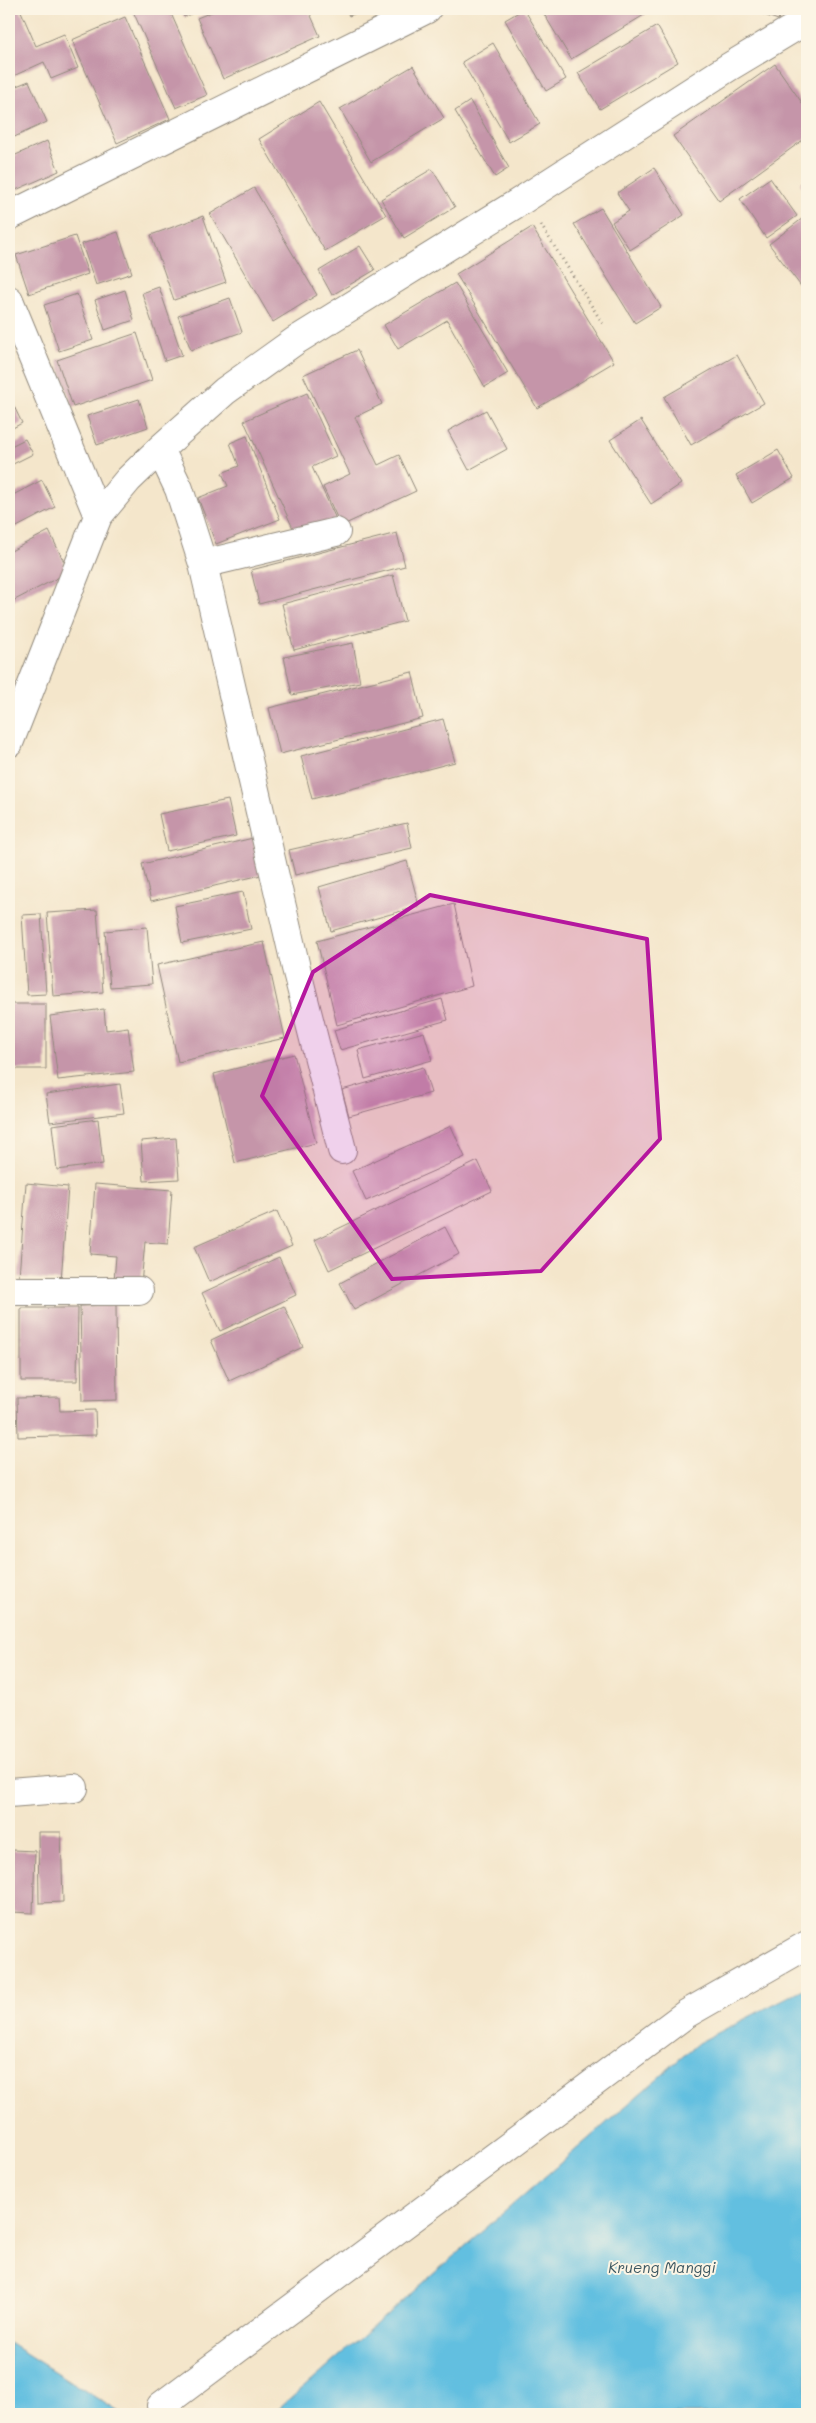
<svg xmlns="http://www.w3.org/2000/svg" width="816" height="2423" font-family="Mali,sans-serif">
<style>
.water{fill:#62bfe0;stroke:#467586}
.building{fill:#c595a9}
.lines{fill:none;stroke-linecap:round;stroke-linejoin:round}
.minor-casing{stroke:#90887b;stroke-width:30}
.path{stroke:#90887b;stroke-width:3;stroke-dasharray:1 4;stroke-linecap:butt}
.minor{stroke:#fff;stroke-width:28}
.marked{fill:#b5179e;fill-opacity:0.2;stroke:#b5179e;stroke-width:4;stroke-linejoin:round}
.labels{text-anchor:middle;stroke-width:4;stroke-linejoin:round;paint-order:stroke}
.water-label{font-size:15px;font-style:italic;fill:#3c5761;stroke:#fcf5e5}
</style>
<rect width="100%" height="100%" fill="#fcf5e5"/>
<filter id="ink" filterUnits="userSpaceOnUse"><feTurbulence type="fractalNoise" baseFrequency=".02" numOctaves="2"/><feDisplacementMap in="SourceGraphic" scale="10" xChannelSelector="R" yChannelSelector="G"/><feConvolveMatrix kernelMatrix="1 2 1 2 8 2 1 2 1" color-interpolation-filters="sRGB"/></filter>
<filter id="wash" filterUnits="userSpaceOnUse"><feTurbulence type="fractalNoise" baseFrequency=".0096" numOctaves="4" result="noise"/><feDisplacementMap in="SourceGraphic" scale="20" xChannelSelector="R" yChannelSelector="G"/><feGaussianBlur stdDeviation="1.12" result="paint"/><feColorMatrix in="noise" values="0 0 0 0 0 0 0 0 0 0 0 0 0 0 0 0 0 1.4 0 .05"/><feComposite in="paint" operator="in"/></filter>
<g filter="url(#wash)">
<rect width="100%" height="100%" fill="#f4e6cb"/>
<!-- water -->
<path class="water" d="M807,1987V2414H273L698,2043Z
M9,2343L122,2414H9Z"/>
<g id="blocks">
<!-- building -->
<path class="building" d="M9,9H20L36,46L64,34L78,68L51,79L44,62L9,78Z
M132,9H169L207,95L176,108Z
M181,9H202L184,17Z
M219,9H308L320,36L223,79L197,18Z
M346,9H366L349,16Z
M524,9L566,79L546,91L505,20Z
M541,9H654L571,59Z
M748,9H782L778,20Z
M125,17L170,119L117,143L72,40Z
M657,26L678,62L600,109L578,73Z
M493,43L540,124L509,142L462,62Z
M775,64L807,110V137L719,201L673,136Z
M413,66L444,118L371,162L340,109Z
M29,81L47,122L10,139L9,89Z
M470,101L509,168L495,177L455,111Z
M319,102L386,215L325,251L259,139Z
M47,141L59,171L9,193V158Z
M654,168L684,215L630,250L612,222L629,211L617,193Z
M432,169L455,207L404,238L381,199Z
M770,178L797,216L766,238L740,199Z
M807,178V194L800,183Z
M254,188L317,295L273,322L210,214Z
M601,208L661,307L635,323L574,224Z
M807,215V286L803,289L769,244Z
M203,216L226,282L174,300L151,235Z
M532,227L614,362L537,408L456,274Z
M118,232L132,273L96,285L82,244Z
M75,236L88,274L29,294L16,255Z
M360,246L375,270L332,295L319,271Z
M455,283L508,373L485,387L447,320L398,349L384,325Z
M159,287L182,355L165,361L142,293Z
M125,290L134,320L105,330L95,300Z
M77,294L93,340L59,351L44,305Z
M230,298L242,332L191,350L178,316Z
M137,333L152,380L73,407L57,360Z
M357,350L382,404L355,417L378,465L399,455L416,491L341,526L323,487L350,474L303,375Z
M737,355L764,403L691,445L664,397Z
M307,393L336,456L312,467L336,519L297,537L244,421Z
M9,396L22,423L9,430Z
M139,399L148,427L97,445L87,416Z
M486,410L507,449L469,470L448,431Z
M641,420L681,484L651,504L610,440Z
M247,436L280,519L216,544L198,498L228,486L222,473L239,466L230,443Z
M25,439L33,454L9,466V447Z
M778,450L794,478L752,503L736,475Z
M42,480L55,507L9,531V497Z
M49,531L69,572L9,603V552Z
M397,533L405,566L259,604L251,570Z
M393,575L405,621L294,650L282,604Z
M353,643L360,682L292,695L284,657Z
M412,672L423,718L280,754L269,708Z
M443,719L455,762L312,799L301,756Z
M228,800L236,836L167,851L159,814Z
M407,823L412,848L295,875L289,850Z
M253,838L261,875L151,901L142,864Z
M407,861L419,906L331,931L319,887Z
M243,892L251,929L182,943L175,906Z
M454,904L472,986L337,1025L317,941Z
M97,910L103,992L53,996L47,913Z
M41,914L46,994L27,995L22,915Z
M147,927L152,984L110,987L105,931Z
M264,942L285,1038L178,1062L157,965Z
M442,999L448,1020L340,1050L334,1030Z
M9,1004H46V1069H9Z
M104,1009L106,1030L128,1027L134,1072L58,1080L50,1016Z
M424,1032L432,1060L365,1079L358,1050Z
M294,1054L316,1143L235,1163L214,1074Z
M423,1067L431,1093L349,1116L342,1090Z
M120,1084L124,1113L50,1122L46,1094Z
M98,1119L103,1164L57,1170L52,1125Z
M451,1126L465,1157L366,1201L352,1171Z
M176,1138L179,1179L144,1181L141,1141Z
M478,1161L492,1191L329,1270L315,1240Z
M26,1183L68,1187L61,1281L19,1277Z
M95,1184L172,1190L168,1244L145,1242L141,1284L114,1281L116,1256L90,1254Z
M277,1211L292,1246L209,1282L194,1247Z
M445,1227L459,1254L354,1310L340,1283Z
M279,1257L296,1295L220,1331L202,1293Z
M116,1305L117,1400L82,1401L80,1306Z
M284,1306L303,1347L229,1381L211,1340Z
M21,1308H78L77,1381H21Z
M59,1397L60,1411L95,1410L96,1435L18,1437L17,1398Z
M9,1418H10L11,1433H9Z
M9,1435H11L12,1467H9Z
M38,1832H61L63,1902L39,1903Z
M13,1850L35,1851L33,1913L11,1912Z"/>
</g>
</g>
<g filter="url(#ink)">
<use href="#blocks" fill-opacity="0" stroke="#90887b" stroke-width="1"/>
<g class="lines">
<!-- minor casing -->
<g class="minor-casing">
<path id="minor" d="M9,216L427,9
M9,300L98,516
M160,449L179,489L203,564L336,532
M203,564L296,968L342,1150
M9,743L98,516L128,480L160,449L225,391L295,341L524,199L729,67L807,20
M9,1291H139
M9,1793L74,1788
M161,2406L686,2014L807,1945"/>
</g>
<!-- path -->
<path class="path" d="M541,225L603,324"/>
<!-- minor -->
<use href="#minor" class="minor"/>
</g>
</g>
<!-- marked area -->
<path class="marked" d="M430,895L647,939L660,1139L541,1271L392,1279L262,1096L313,972Z"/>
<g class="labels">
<!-- water labels -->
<g class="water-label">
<text x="662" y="2273">Krueng Manggi</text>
</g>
</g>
<!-- margin -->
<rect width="816" height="2423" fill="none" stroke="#fcf5e5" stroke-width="30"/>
</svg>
